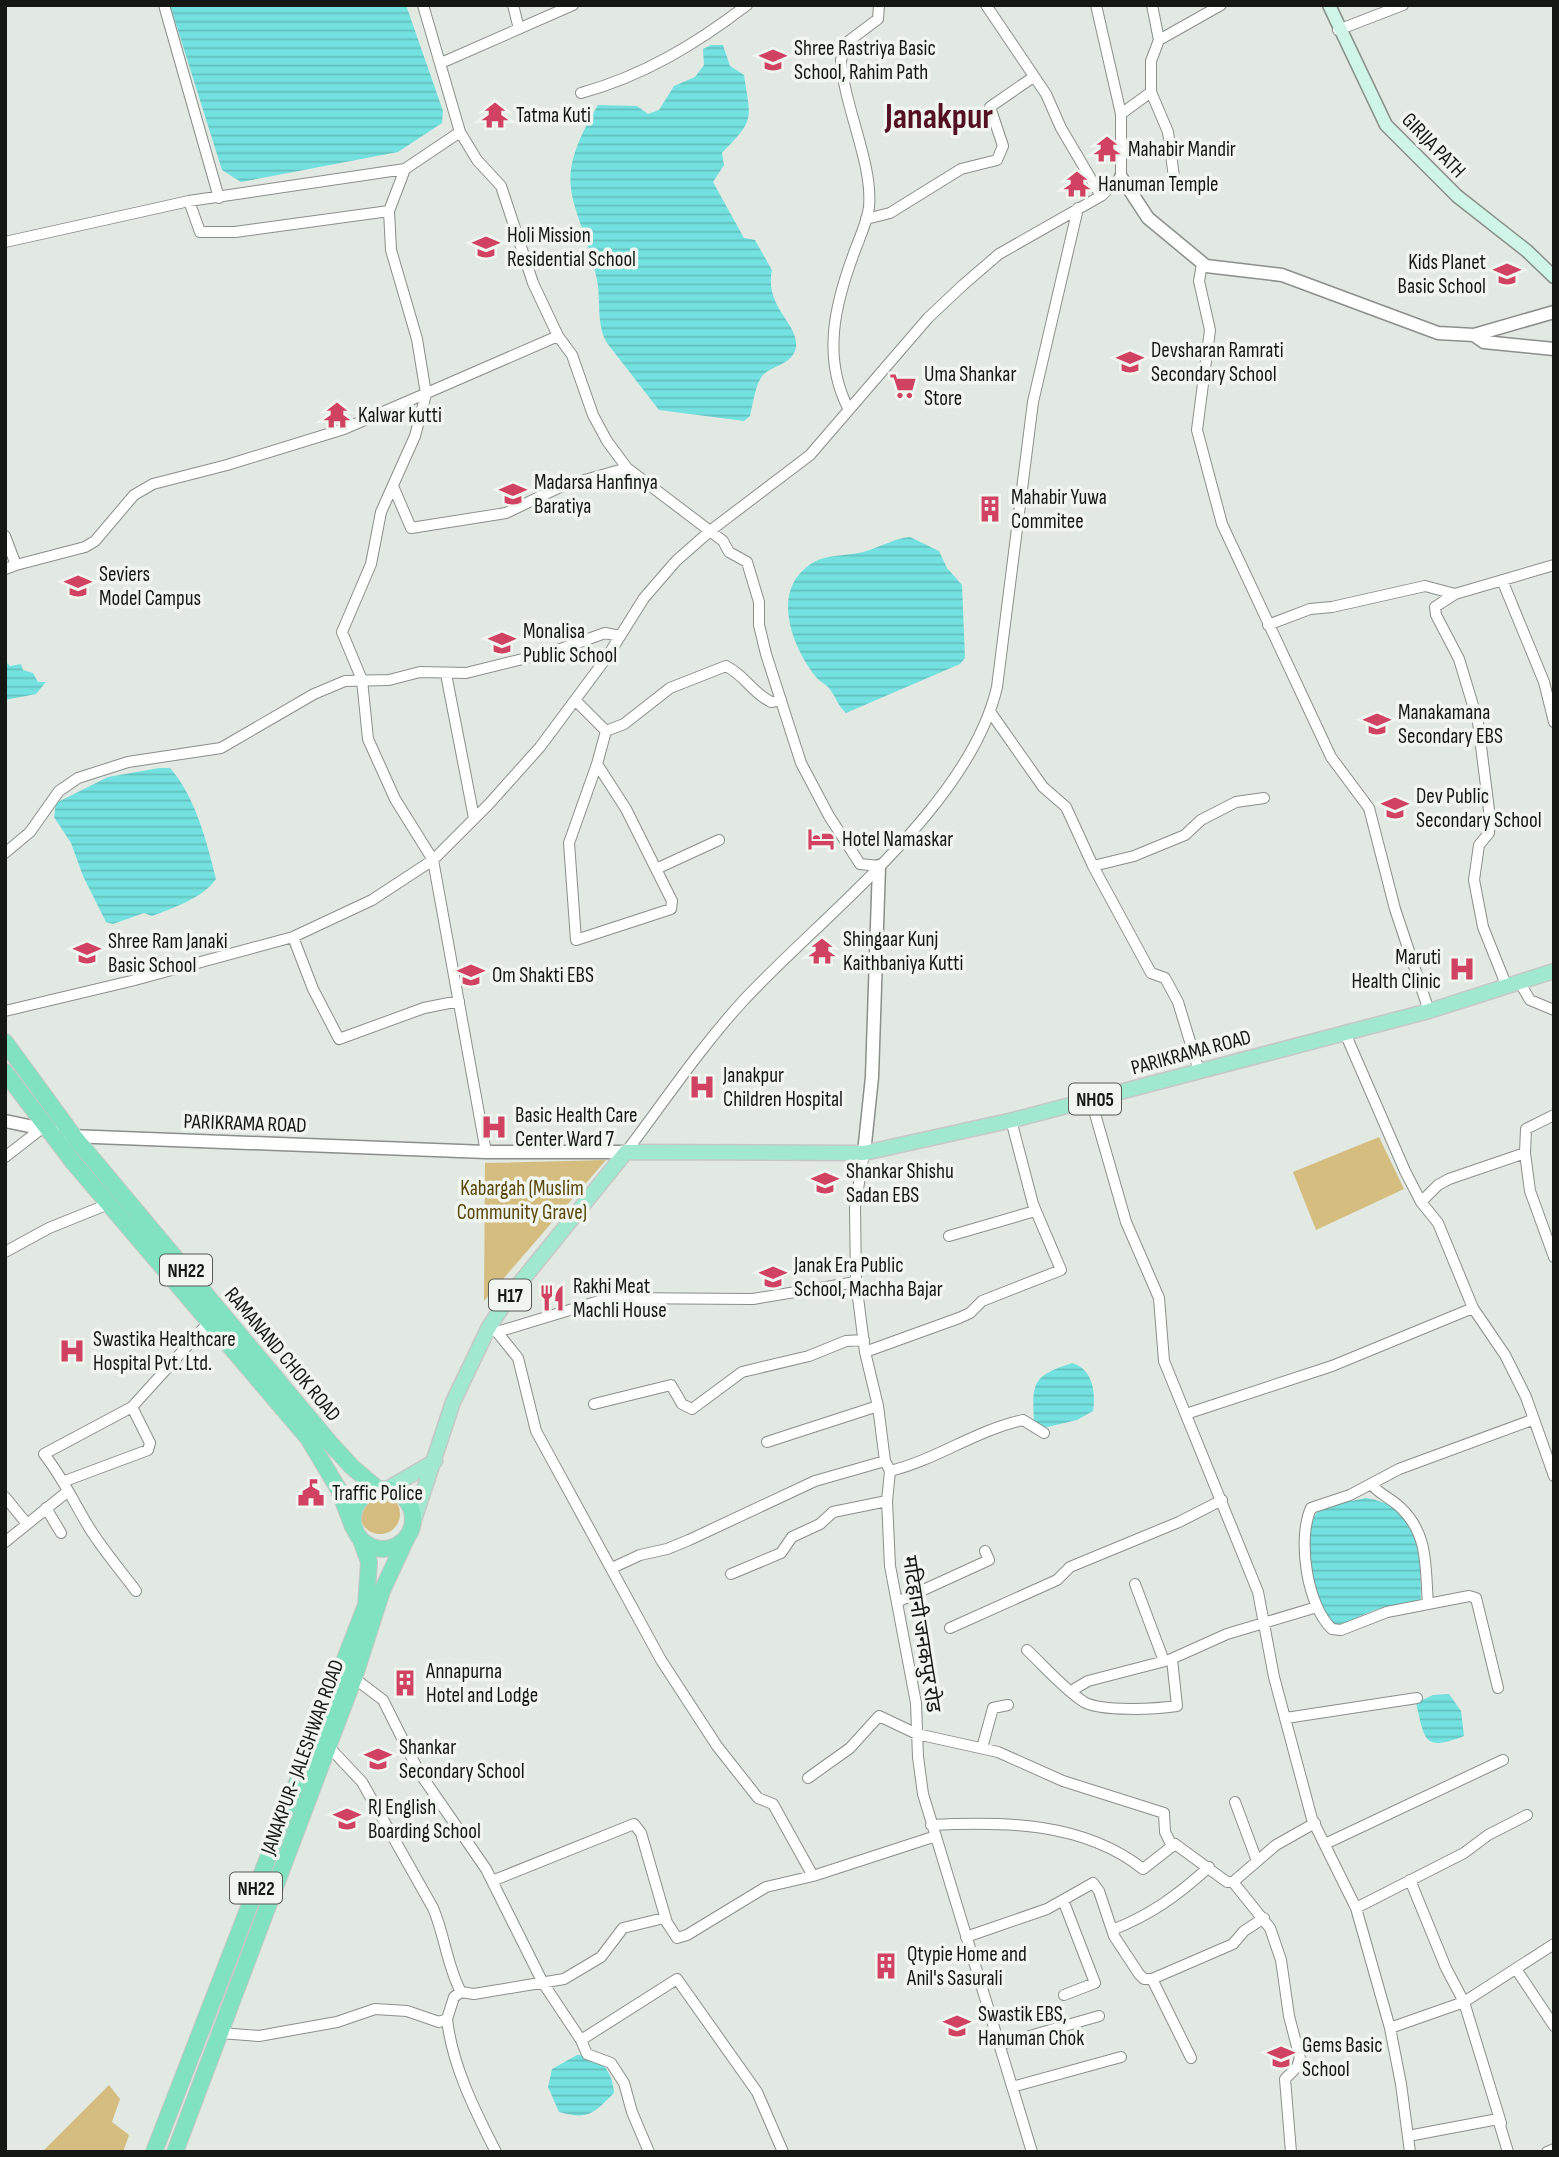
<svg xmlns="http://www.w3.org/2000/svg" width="1559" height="2157" font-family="'Sofia Sans Condensed','Noto Sans Devanagari',sans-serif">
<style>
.green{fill:#d4bd7e}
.water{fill:url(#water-rules)}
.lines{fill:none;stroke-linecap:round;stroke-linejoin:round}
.minor-casing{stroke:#898f89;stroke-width:12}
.tertiary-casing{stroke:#898f89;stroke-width:15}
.secondary-casing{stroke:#898f89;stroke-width:15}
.primary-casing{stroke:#c7c7c7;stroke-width:17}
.trunk-casing{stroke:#c7c7c7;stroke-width:18}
.minor{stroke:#fff;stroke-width:10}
.tertiary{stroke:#fff;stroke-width:12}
.secondary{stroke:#cff4e8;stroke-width:12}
.primary{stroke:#a0e9d0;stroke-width:14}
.trunk{stroke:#80e2c0;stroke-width:16}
.labels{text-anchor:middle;stroke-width:7;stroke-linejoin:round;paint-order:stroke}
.shield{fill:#f0f6ef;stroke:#575a56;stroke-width:2}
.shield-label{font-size:19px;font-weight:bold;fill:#151715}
.poi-label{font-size:21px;fill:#151715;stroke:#f0f6ef;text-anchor:start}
.street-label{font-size:21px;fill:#151715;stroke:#f0f6ef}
.park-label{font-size:21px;fill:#5a4607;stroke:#f0f6ef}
.town-label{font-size:35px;font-weight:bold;fill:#540f20;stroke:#f0f6ef}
</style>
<defs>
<pattern id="water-rules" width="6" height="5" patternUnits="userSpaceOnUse" patternTransform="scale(1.75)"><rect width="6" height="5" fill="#73e1df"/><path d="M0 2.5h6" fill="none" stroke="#63c0be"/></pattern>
</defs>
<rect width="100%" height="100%" fill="#e2e9e2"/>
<!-- green -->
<path class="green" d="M1379,1137L1404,1189L1316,1230L1293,1172Z
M606,1160L484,1301L485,1163Z
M360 1514a20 20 0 1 1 40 0a20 20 0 1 1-40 0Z
M109,2085L120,2099L112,2122L129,2135L123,2152H42Z"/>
<!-- water -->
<path class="water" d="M170,5H406L443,111L442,123L398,152L241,182L222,170Z
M711,45H723L730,66L744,75C751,121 755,119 722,153L724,165L713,182L744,238L755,240L772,270C764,307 799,324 796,347C793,364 774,365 764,374C755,383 753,405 750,416L744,421L659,410L607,343C596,324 601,301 597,280C579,196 547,190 598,105L637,106L648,114L659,110L674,86L695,77L704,65L703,49Z
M910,537L939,551L947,568L962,585L965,658L960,664L846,713C838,706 837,699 831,691C828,685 820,682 816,677C790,644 769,586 816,561C830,554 848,556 863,552C879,548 894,538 910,537Z
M5,661L10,666L21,664L23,670L33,673L38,682H46L36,694L5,700Z
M159,768H170C195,796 207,842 216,879C203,898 173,908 152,916L144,913L113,924L106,922L83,876L71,843L54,817L56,803L108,777Z
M1072,1363C1093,1369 1096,1393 1093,1411L1077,1420L1043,1428L1034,1421C1032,1383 1032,1376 1072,1363Z
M1366,1498C1426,1508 1420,1554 1421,1601C1402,1603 1382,1606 1365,1614C1353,1619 1346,1624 1333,1625C1315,1595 1291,1536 1322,1507Z
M1449,1694L1461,1711L1464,1736C1423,1752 1425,1740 1416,1703L1433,1695Z
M577,2055C599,2054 613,2071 614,2093C593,2114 589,2120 559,2112L548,2087L552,2069Z"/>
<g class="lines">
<!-- minor casing -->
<g class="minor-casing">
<path id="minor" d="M164,5L219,198
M423,5L460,132L477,160L501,186L533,283L558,336L572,355L593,415L607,441L627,468L710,531L723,541L729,552L747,562L759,602V625L766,654L801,763L829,816L860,864L879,866
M513,5L519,29
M986,5L1046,94L1061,128L1101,196
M1152,5L1159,40L1151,61V92L1168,132L1174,177
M1338,30L1403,5
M1159,40L1221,5
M441,63L573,5
M581,93C643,76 696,44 747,5
M1121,114L1151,92
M405,169L389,211L391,250L417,339L426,394L415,436L381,512L371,564L342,632L362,680L368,739L395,799L433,860L486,1152
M189,201L200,232H235L389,211
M866,219L890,213L961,169L997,160L1003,146L990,107L1032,78
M5,242L189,201L405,169L460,132
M1202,264L1199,281L1210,330L1197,430L1222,524L1331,757L1369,808L1395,909L1429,1011
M848,408C822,357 835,304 854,253C859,239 867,223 869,207C873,163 844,107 841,60L846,43L878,19L879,5
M393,486L411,528L506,513L560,487L627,468
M5,536L16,565L85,547L95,541L134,495L153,484L227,465L344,429L558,336
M5,569L16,565
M1502,580L1544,682L1554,722
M1455,594L1435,607L1436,615L1459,659L1478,722L1490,818L1489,833L1479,845L1474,880L1483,927L1507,987
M1268,625L1310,609L1332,607L1425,586L1455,594L1554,565
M446,674L474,818
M575,700L606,731L597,764L626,809L656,869L719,840
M991,713L1043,787L1066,807L1093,866
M606,731L624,724L670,688L726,666C747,677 750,691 771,702L781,700
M597,764L569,843L576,940L671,909L672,901L656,869
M5,853L30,832L59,791L78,778L128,762L221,748L314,694L345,681L389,680L420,672L466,673L555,651L605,633L620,636
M293,937L313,989L339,1039L424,1008L459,1001
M1520,983L1530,1000L1554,1010
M5,1011L131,981L293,937L372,900L433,860L489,804L540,747L607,657L644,598L676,561L710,531L810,455L928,318L963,285L999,254L1101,196L1121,177V114L1096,5
M1345,1033L1405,1171L1421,1202L1438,1223L1473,1308L1505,1355L1526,1397L1554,1476
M1199,1071L1178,1002L1165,978L1151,973L1093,866L1134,856L1185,835L1201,820L1236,802L1264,798
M1091,1100L1126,1222L1159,1298L1164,1361L1258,1592L1274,1677L1312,1819L1356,1908L1390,2028L1401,2084L1410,2152
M626,1152C664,1102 700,1048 743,1001C824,914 970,805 997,687L1033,402L1078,208
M864,1153L855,1207L856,1282L865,1352L878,1406L885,1461L890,1471L887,1501L890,1566L916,1703L918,1757L923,1794L1032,2152
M1525,1153L1530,1191L1554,1257
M5,1157L41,1129
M1421,1202L1438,1185L1449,1179L1525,1153L1526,1129L1554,1115
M949,1236L1035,1211
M5,1252L49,1228L111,1203
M489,1327L497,1332L518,1358L536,1431L661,1660L717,1746L758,1798L773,1804L813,1876
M497,1332L609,1298L753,1299L856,1282
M865,1352L959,1318L970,1313L982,1301L1061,1270L1033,1204L1011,1120
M594,1404L671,1385L682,1404L692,1409L742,1372L809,1356L846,1341L864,1340
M1186,1414L1332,1366L1473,1308
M767,1442L878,1406
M890,1471C936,1460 976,1430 1023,1420L1044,1433
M65,1481L148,1450L150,1443L132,1407
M1371,1484C1379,1494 1392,1499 1401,1508C1429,1535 1425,1567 1428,1604L1387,1612L1341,1630L1332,1629C1307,1606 1297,1539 1311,1508L1350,1495L1399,1469L1532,1420
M5,1497L27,1524
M46,1508L61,1533
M5,1542L67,1492
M612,1568L640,1555L667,1549L689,1540L815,1481L885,1461
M731,1574L781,1553L792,1537L820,1524L833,1512L887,1501
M1135,1584L1164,1661
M136,1591C121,1571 104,1551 90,1529C74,1503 63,1478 44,1454L132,1407L208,1323
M897,1602L989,1560L985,1551
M1428,1604L1469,1596L1476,1598L1498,1688
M950,1628L1057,1580L1070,1567L1179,1522L1222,1500
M1027,1650C1045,1667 1064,1689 1084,1702C1102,1712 1156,1709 1177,1706L1172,1659
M354,1678L383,1700L419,1772L486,1869L543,1983L581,2040L677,1979L757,2092L783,2152
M1071,1691L1088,1681L1169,1660L1227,1634L1317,1607
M1286,1718L1417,1698
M329,1747L362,1782L433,1908C445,1936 447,1966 461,1992
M982,1748L993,1708L1008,1705
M808,1778L850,1748L879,1716L917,1734L998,1752L1063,1781L1164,1813L1165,1832L1171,1844
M1235,1802L1257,1861
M931,1825C1003,1821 1084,1822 1143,1869L1175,1844L1227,1882H1233
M1325,1844L1503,1760
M1410,1880L1446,1968L1464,2002L1501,2123
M492,1881L634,1824L641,1833L667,1923
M1063,1900L1095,1983L1064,1995
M1356,1908L1464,1853L1488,1835L1527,1815
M1112,1930C1151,1915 1178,1895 1209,1867
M966,1937L1047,1909L1093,1883L1099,1891L1114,1936L1139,1974L1144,1979H1152L1233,1944L1244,1931L1264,1918
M1516,1969L1554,2026
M1152,1979L1191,2058
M447,2019C452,2065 475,2111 496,2152
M1390,2028L1464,2002L1554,1944
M220,2033L259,2036L337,2022L375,2009L407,2011L439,2022L447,2019L454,1997L461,1992L474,1994L564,1979L601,1957L623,1928L664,1918L677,1938L687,1935L766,1887L813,1876L936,1836
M581,2040L587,2054L611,2063L624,2083L632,2112L649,2152
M999,2045L1099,2016
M1012,2087L1121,2057
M1408,2136L1498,2119L1508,2152
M1291,2152L1285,2079L1297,2067L1300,2058L1289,2016L1281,1960L1270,1928L1233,1882L1276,1845L1315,1823
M1547,2152L1554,2149"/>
</g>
<!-- tertiary casing -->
<g class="tertiary-casing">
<path id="tertiary" d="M1121,177L1148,218L1206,266L1282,275L1438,333L1474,335L1554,312
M1474,335L1484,342L1554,349
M5,1121L53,1131
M70,1136L486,1152H626
M864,1153L872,1077L879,866"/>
</g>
<!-- secondary casing -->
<g class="secondary-casing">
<path id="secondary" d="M1329,5L1386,125L1457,196L1527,251L1554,277"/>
</g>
<!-- primary casing -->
<g class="primary-casing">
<path id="primary" d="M387,1489L435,1461
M412,1526L453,1402L489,1327L511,1294L626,1152L864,1153L1013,1120L1429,1011L1554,971"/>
</g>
<!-- trunk casing -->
<g class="trunk-casing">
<path id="trunk" d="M5,1042L75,1138L330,1443L352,1467L378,1489
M5,1072L73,1162L308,1438L339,1490L353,1527
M353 1519a30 30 0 1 1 60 0a30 30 0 1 1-60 0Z
M154,2152L366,1605L369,1562L361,1540
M175,2152L354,1678L382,1591L408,1535"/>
</g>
<!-- minor -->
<use href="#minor" class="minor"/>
<!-- tertiary -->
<use href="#tertiary" class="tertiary"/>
<!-- secondary -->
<use href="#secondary" class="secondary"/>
<!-- primary -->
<use href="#primary" class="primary"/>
<!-- trunk -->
<use href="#trunk" class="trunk"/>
</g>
<!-- icons -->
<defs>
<g id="school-bare" transform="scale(2.1)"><path d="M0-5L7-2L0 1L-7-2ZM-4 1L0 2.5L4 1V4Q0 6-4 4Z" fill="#d14161" stroke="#f0f6ef" stroke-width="2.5" paint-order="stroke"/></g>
<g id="temple-bare" transform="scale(2.1)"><path d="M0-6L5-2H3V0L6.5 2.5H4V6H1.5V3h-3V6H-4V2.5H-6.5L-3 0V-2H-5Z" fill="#d14161" stroke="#f0f6ef" stroke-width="2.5" paint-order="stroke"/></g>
<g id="supermarket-bare" transform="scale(2.1)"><path d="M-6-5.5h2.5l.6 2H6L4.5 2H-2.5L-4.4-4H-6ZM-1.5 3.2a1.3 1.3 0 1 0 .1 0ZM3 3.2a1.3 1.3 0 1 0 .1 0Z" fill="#d14161" stroke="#f0f6ef" stroke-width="2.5" paint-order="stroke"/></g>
<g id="building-bare" transform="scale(2.1)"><path d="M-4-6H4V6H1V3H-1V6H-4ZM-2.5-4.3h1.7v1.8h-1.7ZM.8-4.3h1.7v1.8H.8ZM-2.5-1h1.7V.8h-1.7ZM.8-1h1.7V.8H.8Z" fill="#d14161" stroke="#f0f6ef" stroke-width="2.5" paint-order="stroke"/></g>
<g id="hotel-bare" transform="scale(2.1)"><path d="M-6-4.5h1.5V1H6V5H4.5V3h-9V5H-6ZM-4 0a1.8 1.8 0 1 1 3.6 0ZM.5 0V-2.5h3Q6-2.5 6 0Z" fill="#d14161" stroke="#f0f6ef" stroke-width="2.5" paint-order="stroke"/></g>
<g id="hospital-bare" transform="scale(2.1)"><path d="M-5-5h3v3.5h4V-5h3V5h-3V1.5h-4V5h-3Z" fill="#d14161" stroke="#f0f6ef" stroke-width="2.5" paint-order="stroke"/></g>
<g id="restaurant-bare" transform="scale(2.1)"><path d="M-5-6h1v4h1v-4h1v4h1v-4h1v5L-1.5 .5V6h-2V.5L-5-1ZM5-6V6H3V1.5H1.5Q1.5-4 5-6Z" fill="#d14161" stroke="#f0f6ef" stroke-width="2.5" paint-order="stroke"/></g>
<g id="civic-bare" transform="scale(2.1)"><path d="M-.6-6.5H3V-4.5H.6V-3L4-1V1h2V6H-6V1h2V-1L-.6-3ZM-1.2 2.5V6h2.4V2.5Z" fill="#d14161" stroke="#f0f6ef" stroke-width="2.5" paint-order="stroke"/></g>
</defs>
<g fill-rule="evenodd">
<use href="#school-bare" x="773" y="60"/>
<use href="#temple-bare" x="495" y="115"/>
<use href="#temple-bare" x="1107" y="149"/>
<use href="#temple-bare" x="1077" y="184"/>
<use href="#school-bare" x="486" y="247"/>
<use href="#school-bare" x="1507" y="274"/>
<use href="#school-bare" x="1130" y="362"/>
<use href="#supermarket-bare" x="903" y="386"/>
<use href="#temple-bare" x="337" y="415"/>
<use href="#school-bare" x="513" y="494"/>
<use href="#building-bare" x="990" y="509"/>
<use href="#school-bare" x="78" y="586"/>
<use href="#school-bare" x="502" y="643"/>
<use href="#school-bare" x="1377" y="724"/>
<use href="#school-bare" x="1395" y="808"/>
<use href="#hotel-bare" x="821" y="839"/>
<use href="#temple-bare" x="822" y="951"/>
<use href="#school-bare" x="87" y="953"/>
<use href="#hospital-bare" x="1462" y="969"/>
<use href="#school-bare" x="471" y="975"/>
<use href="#hospital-bare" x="702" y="1087"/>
<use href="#hospital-bare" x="494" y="1127"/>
<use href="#school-bare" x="825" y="1183"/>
<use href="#school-bare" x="773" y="1277"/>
<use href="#restaurant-bare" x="552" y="1298"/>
<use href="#hospital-bare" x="72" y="1351"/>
<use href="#civic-bare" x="311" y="1493"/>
<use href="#building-bare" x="405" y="1683"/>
<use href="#school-bare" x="378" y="1759"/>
<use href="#school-bare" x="347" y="1819"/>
<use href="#building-bare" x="886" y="1966"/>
<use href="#school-bare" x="957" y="2026"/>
<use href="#school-bare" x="1281" y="2057"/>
</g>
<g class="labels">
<!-- shield labels -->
<g class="shield">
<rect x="1069" y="1083.5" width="52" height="31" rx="5"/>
<rect x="160" y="1254.5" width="52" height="31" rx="5"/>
<rect x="489" y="1279.5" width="42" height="31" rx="5"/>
<rect x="230" y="1872.5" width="52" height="31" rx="5"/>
</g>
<g class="shield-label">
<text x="1095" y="1106">NH05</text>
<text x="186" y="1277">NH22</text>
<text x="510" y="1302">H17</text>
<text x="256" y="1895">NH22</text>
</g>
<!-- poi labels -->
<g class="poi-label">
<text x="794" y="55">Shree Rastriya Basic<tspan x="794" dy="24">School, Rahim Path</tspan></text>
<text x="516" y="122">Tatma Kuti</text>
<text x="1128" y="156">Mahabir Mandir</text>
<text x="1098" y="191">Hanuman Temple</text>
<text x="507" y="242">Holi Mission<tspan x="507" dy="24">Residential School</tspan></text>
<text x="1486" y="269" text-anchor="end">Kids Planet<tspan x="1486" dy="24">Basic School</tspan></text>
<text x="1151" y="357">Devsharan Ramrati<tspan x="1151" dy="24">Secondary School</tspan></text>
<text x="924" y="381">Uma Shankar<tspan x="924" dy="24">Store</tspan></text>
<text x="358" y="422">Kalwar kutti</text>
<text x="534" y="489">Madarsa Hanfinya<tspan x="534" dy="24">Baratiya</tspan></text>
<text x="1011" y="504">Mahabir Yuwa<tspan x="1011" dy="24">Commitee</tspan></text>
<text x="99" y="581">Seviers<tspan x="99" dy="24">Model Campus</tspan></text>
<text x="523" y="638">Monalisa<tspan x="523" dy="24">Public School</tspan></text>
<text x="1398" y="719">Manakamana<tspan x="1398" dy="24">Secondary EBS</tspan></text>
<text x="1416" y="803">Dev Public<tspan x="1416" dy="24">Secondary School</tspan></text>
<text x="842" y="846">Hotel Namaskar</text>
<text x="843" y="946">Shingaar Kunj<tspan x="843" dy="24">Kaithbaniya Kutti</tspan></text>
<text x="108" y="948">Shree Ram Janaki<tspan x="108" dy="24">Basic School</tspan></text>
<text x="1441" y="964" text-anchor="end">Maruti<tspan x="1441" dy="24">Health Clinic</tspan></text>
<text x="492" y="982">Om Shakti EBS</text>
<text x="723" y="1082">Janakpur<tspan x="723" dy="24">Children Hospital</tspan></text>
<text x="515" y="1122">Basic Health Care<tspan x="515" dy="24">Center Ward 7</tspan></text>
<text x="846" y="1178">Shankar Shishu<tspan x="846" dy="24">Sadan EBS</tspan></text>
<text x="794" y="1272">Janak Era Public<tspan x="794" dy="24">School, Machha Bajar</tspan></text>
<text x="573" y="1293">Rakhi Meat<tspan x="573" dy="24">Machli House</tspan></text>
<text x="93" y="1346">Swastika Healthcare<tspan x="93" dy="24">Hospital Pvt. Ltd.</tspan></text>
<text x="332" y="1500">Traffic Police</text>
<text x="426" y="1678">Annapurna<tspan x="426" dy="24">Hotel and Lodge</tspan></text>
<text x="399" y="1754">Shankar<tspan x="399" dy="24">Secondary School</tspan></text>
<text x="368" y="1814">RJ English<tspan x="368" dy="24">Boarding School</tspan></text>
<text x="907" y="1961">Qtypie Home and<tspan x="907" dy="24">Anil's Sasurali</tspan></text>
<text x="978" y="2021">Swastik EBS,<tspan x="978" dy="24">Hanuman Chok</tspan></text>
<text x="1302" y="2052">Gems Basic<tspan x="1302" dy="24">School</tspan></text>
</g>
<!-- street labels -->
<g class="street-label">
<text transform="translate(1434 145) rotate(46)" y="7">GIRIJA PATH</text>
<text transform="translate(1191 1052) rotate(-15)" y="7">PARIKRAMA ROAD</text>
<text transform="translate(245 1123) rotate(2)" y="7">PARIKRAMA ROAD</text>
<text transform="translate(283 1354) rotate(50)" y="7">RAMANAND CHOK ROAD</text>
<text transform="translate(922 1634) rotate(81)" y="7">मटिहानी जनकपुर रोड</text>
<text transform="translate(302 1757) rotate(-70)" y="7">JANAKPUR- JALESHWAR ROAD</text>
</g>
<!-- park labels -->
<g class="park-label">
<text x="522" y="1195">Kabargah (Muslim<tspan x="522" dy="24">Community Grave)</tspan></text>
</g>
<!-- town labels -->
<g class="town-label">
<text x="939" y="128">Janakpur</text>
</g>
</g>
<!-- border -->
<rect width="1559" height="2157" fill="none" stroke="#151715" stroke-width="14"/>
</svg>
